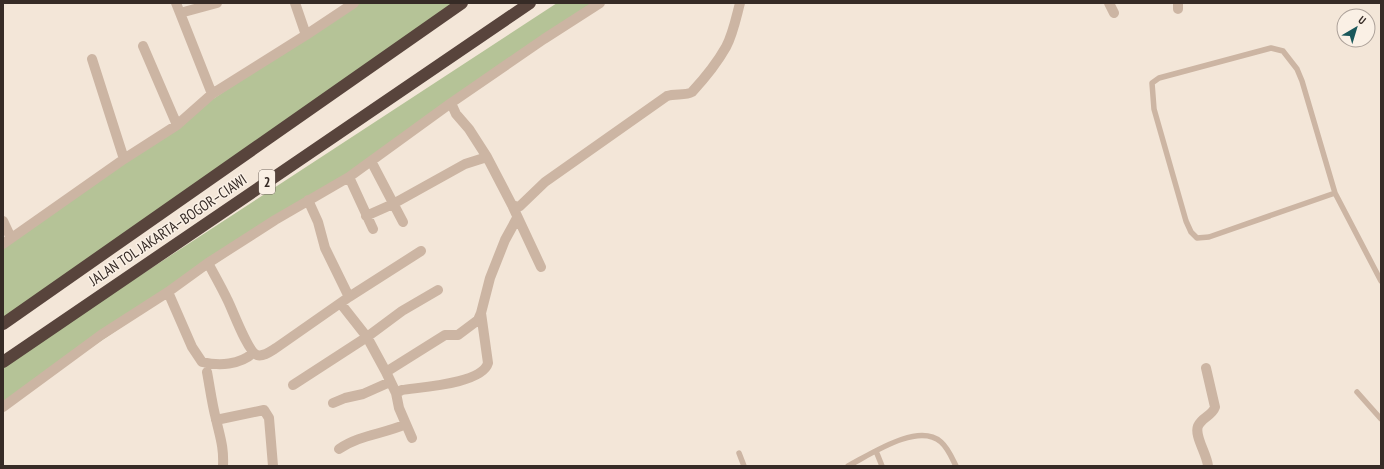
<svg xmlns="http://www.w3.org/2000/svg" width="1384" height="469" font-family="'PT Sans Narrow',sans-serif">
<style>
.green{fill:#b5c397}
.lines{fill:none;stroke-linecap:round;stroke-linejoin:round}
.lane{stroke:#ccb5a3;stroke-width:5.5}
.street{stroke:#ccb5a3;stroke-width:10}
.highway{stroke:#58443c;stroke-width:12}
.labels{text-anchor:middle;stroke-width:3;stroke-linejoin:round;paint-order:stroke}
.shield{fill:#faf0e5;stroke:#71665f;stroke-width:1}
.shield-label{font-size:14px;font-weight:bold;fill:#362b26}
.street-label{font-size:15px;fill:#362b26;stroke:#faf0e5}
</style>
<rect width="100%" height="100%" fill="#f3e6d8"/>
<!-- green -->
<path class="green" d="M355,3H462L3,324V241Z
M557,3H602L3,407V365Z"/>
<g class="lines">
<!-- lane -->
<path class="lane" d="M1335,193L1209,237L1197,238L1191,232L1186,221L1154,109L1152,83L1159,78L1271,48L1283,51L1297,69L1302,81L1335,193L1381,281
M1357,392L1381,419
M876,451L882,466
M739,453L744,466
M848,466C871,454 918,422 941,442C948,448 952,458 956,466"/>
<!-- street -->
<path class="street" d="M176,3L180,13
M295,3L306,35
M1109,3L1114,13
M1178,3V9
M143,46L177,125
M92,59L124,159
M212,94L180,13L217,3
M451,103L456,114L469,129L487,157L512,205L541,267
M371,161L403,222
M349,177L373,229
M308,200L318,222L325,248L349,297
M512,205L518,207L520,206L545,182L667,96C675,93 685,96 692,92C704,79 717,63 726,47C733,34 736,18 740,3
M366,216L393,204L465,164L487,157
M3,221L11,238
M3,244L124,159L177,125L212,94L306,35L354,3
M208,263C215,276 222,288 228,301C233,311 248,352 257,355C263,357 271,351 276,348L349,297L421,251
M168,292L192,347L202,362C219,366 240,365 253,353
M341,304L367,337L386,372L396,393L399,408L412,438
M1206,368L1215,407C1212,416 1202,417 1198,426C1194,436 1207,454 1208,466
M207,372C210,388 212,404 216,419C220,437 224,447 223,466
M386,372L445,335H458L478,320L481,313L490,278L505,240L517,218
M293,385L367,337L402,311L438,290
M396,393L402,390C420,387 482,384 488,363L481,313
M333,403L345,398L363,394L390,382
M3,407L101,335L168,292L208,263L275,220L349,177L451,103L544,39L600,3
M216,420L264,410L269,418L273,466
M339,449C359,435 384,434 406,424"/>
<!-- highway -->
<path class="highway" d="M3,324L462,3
M3,362L530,3"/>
</g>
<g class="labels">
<!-- shield labels -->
<rect class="shield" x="259" y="170" width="16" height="24" rx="3"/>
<g class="shield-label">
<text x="267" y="187">2</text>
</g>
<!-- street labels -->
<g class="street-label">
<text transform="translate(168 230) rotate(-34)" y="5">JALAN TOL JAKARTA–BOGOR–CIAWI</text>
</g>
</g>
<!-- border -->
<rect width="1384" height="469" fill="none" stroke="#362b26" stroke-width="8"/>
<!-- north arrow -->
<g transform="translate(1356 28) rotate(38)"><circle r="19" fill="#faf0e5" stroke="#aca199"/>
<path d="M0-3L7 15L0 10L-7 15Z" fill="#19575a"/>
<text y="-6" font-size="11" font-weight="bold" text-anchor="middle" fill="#362b26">U</text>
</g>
</svg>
